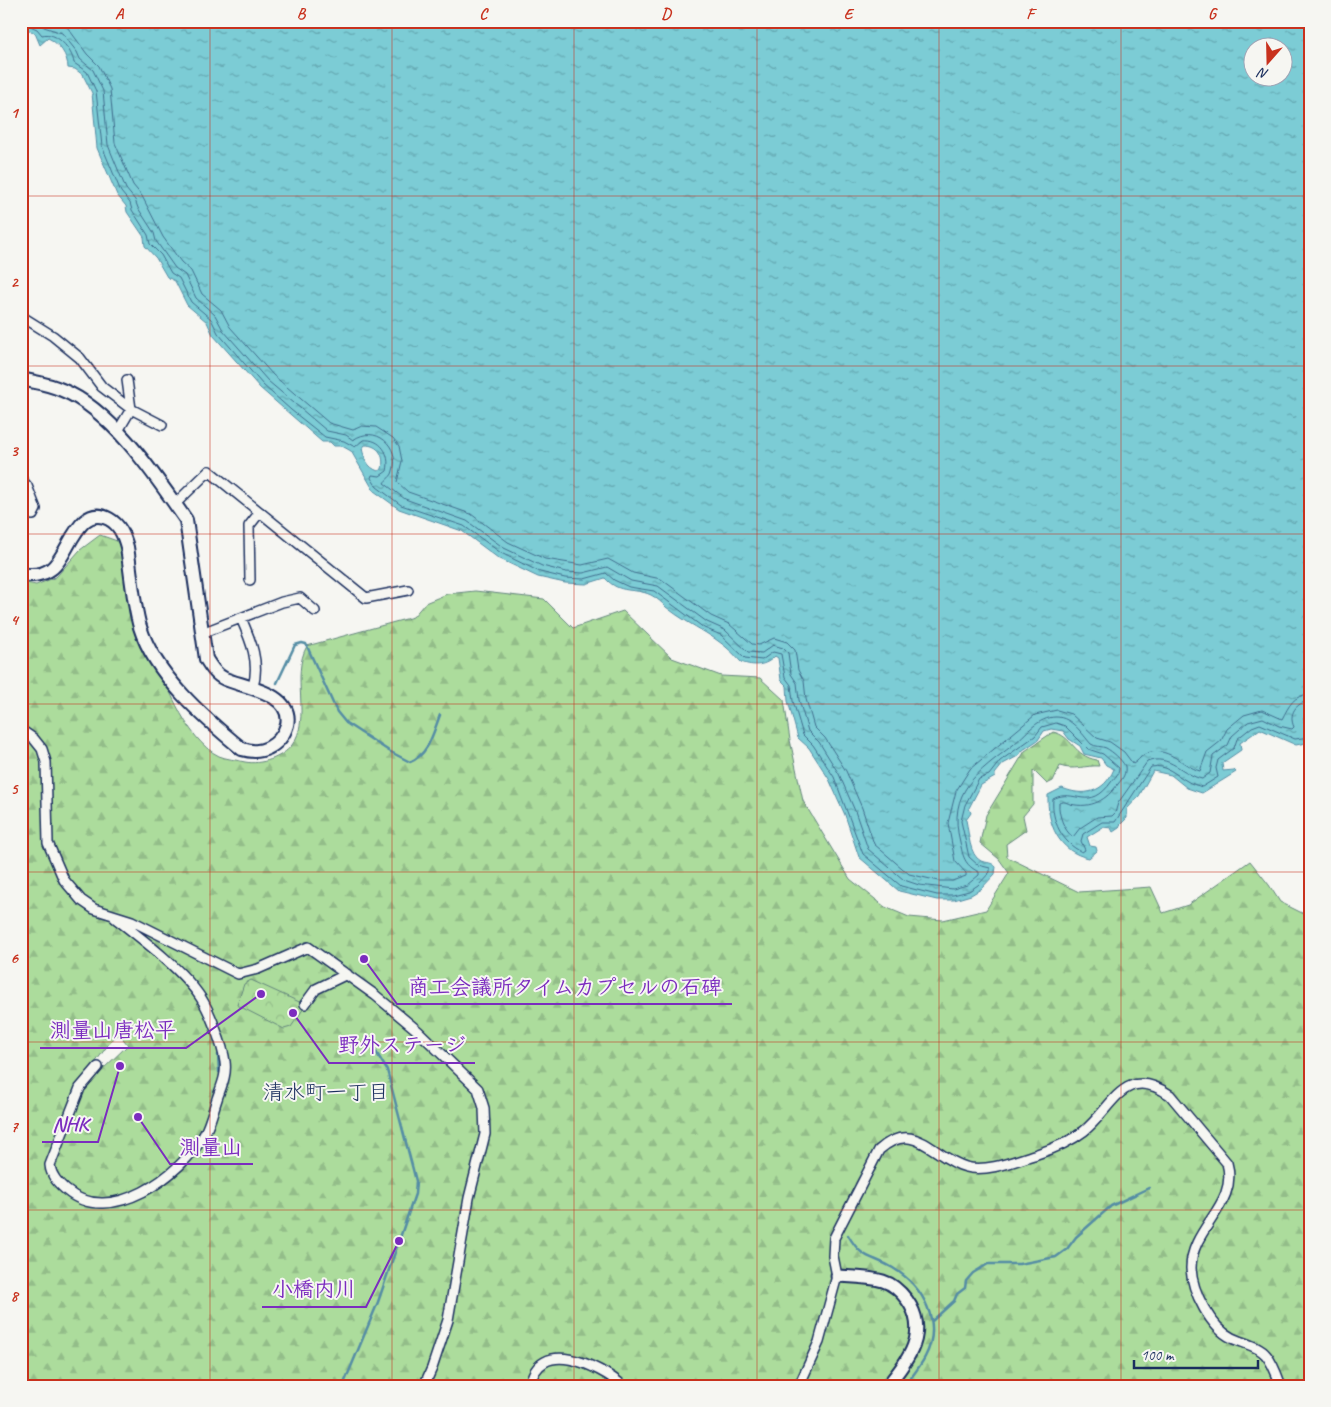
<svg xmlns="http://www.w3.org/2000/svg" width="1331" height="1407" font-family="Caveat,'Klee One',sans-serif">
<style>
.forest{fill:url(#forest-firs);stroke:#64867d;fill-rule:evenodd}
.park{fill:url(#park-crowns);stroke:#64867d}
.water{fill:url(#water-ripples);stroke:#558da5;fill-rule:evenodd}
.lines{fill:none;stroke-linecap:round;stroke-linejoin:round}
.shore{stroke:#416e8e;stroke-width:1}
.stream{stroke:#558da5;stroke-width:2.5}
.minor-casing{stroke:#1b2f5e;stroke-width:12}
.tertiary-casing{stroke:#1b2f5e;stroke-width:15}
.secondary-casing{stroke:#1b2f5e;stroke-width:16}
.minor{stroke:#f6f6f2;stroke-width:9}
.tertiary{stroke:#f6f6f2;stroke-width:11}
.secondary{stroke:#f6f6f2;stroke-width:12}
.grid{fill:none;stroke:#c8321e;stroke-width:1;stroke-opacity:0.55}
.labels{text-anchor:middle;stroke-width:4;stroke-linejoin:round;paint-order:stroke}
.neighbourhood-label{font-size:21px;fill:#1b2f5e;stroke:#f6f6f2}
.leader{fill:none;stroke:#7b2cbf;stroke-width:2}
.callout-dot{fill:#7b2cbf;stroke:#f6f6f2;stroke-width:2}
.callout-label{font-size:21px;text-anchor:middle;font-weight:bold;fill:#7b2cbf;stroke:#f6f6f2;stroke-width:4;stroke-linejoin:round;paint-order:stroke}
.neatline{fill:none;stroke:#c8321e;stroke-width:2}
.grid-label{font-size:16px;text-anchor:middle;font-weight:bold;fill:#c8321e}
</style>
<defs>
<pattern id="forest-firs" width="22" height="20" patternUnits="userSpaceOnUse" patternTransform="scale(1.25)"><rect width="22" height="20" fill="#acdc9c"/><path d="M5 1l3.5 6h-7zM16 11l3.5 6h-7z" fill="#93bd89"/></pattern>
<pattern id="park-crowns" width="20" height="18" patternUnits="userSpaceOnUse" patternTransform="scale(1.25)"><rect width="20" height="18" fill="#acdc9c"/><path d="M2 6a3 3 0 1 1 6 0M12 15a3 3 0 1 1 6 0" fill="none" stroke="#93bd89"/></pattern>
<pattern id="water-ripples" width="26" height="14" patternUnits="userSpaceOnUse" patternTransform="scale(1.25)"><rect width="26" height="14" fill="#7bccd5"/><path d="M2 4q2-2 4 0t4 0M15 11q2-2 4 0t4 0" fill="none" stroke="#64a6b0"/></pattern>
</defs>
<rect width="100%" height="100%" fill="#f6f6f2"/>
<filter id="ink" filterUnits="userSpaceOnUse"><feTurbulence type="fractalNoise" baseFrequency=".02" numOctaves="2"/><feDisplacementMap in="SourceGraphic" scale="10" xChannelSelector="R" yChannelSelector="G"/><feConvolveMatrix kernelMatrix="1 2 1 2 8 2 1 2 1" color-interpolation-filters="sRGB"/></filter>
<g filter="url(#ink)">
<!-- forest -->
<path class="forest" d="M100,535L117,541C122,550 129,558 132,568C141,591 143,617 151,641C162,675 185,740 219,756C226,759 237,760 245,762C261,765 282,758 292,745C312,719 290,676 307,646L413,617L425,603L447,594L475,591L544,599L573,628L623,611L672,658L721,676L760,678L784,700L790,740L803,801L850,879L885,907L909,917L943,920L986,910L1009,873L999,859L980,843L986,815L1025,751L1053,732C1073,736 1073,756 1097,760L1099,766C1086,765 1073,771 1060,766L1053,781L1047,784L1033,770V804L1023,816L1026,830L1006,844L1007,857L1079,892L1151,887L1163,913L1188,905L1250,861L1269,885L1280,902L1310,917V1386H21V582L36,585L56,577L80,550ZM115,1035H120L128,1045L101,1071L95,1063Z"/>
<!-- park -->
<path class="park" d="M251,980L306,1005L291,1027L284,1029L237,1005L244,984Z"/>
<!-- water -->
<path class="water" d="M21,21H1310V711L1303,719L1310,724V742L1296,745L1260,729L1240,743L1241,750L1222,763L1223,771L1234,770L1236,772L1202,793L1187,788L1171,775L1153,771L1139,796L1127,809V818L1120,825L1119,828L1113,832L1111,828L1103,827L1087,837L1090,846L1096,847L1097,851L1089,858C1058,852 1047,823 1048,795L1062,788C1084,797 1104,793 1114,769L1106,765L1101,758L1084,754L1080,746L1069,739L1063,731L1051,729L1044,731L1038,740L1023,750L1018,756L1003,764L995,774V777L981,785L969,808L971,813L966,820C969,833 969,855 981,861C987,863 992,862 996,867L995,874L981,889L971,895L954,900H937L899,891L859,857L845,815L829,779L809,748L798,738L788,701L787,686L781,680L778,658L775,656C766,666 754,667 741,662C720,636 692,628 666,607C662,603 657,598 651,595C634,587 620,595 605,578L586,584L565,583L538,577L498,558L462,531L399,509L374,491L351,451L342,446H334L330,442H322L260,388L213,335L207,322L187,305L175,281L167,277L156,258L145,246L144,237L127,212L126,206L117,195L97,148L92,93L83,75L75,69L68,68C68,56 59,43 48,38L40,45L35,33L21,26ZM1254,48H1284V78H1254ZM365,445C379,445 385,456 382,469L378,471C367,467 365,459 362,449Z"/>
<g class="lines">
<!-- shore -->
<path class="shore" d="M36,21L44,27L62,33L77,52L80,59L93,70L103,91L108,145L126,189L135,200L138,208L154,233L156,241L175,268L185,275L196,298L215,315L223,330L268,381L327,431L346,435L353,440C375,424 401,446 393,471C392,477 386,479 384,483L405,499L467,521L504,548L542,566L566,572L583,573L607,567L631,581L658,586L707,622L725,630L748,652L762,653L773,645L783,648L788,653L791,674L797,683L799,700L808,731L819,742L839,774L855,811L868,849L904,880L919,885L953,889L967,885L979,875V872C964,865 963,856 960,842C947,791 978,772 1013,745C1026,734 1038,717 1056,717C1072,717 1082,734 1091,744C1095,747 1102,746 1106,748C1113,752 1121,759 1125,766C1126,774 1123,778 1118,784C1106,800 1092,809 1070,804C1065,802 1064,801 1059,803C1058,814 1064,831 1073,837L1080,828L1097,817L1112,816L1115,813L1118,803L1147,762C1169,753 1183,775 1202,779L1210,773L1213,756L1228,745L1232,736L1248,722L1263,718L1279,726L1292,729L1294,727C1288,714 1296,702 1310,701
M55,21L68,28L87,54L99,66L110,89L115,143L133,185L142,196L163,237L181,262L191,271L202,294L221,310L230,327L273,375L329,423L353,430L362,426L376,427L393,438L399,446L402,461L397,482L408,492L471,514L508,542L545,559L582,565L608,559L633,573L661,579L711,616L729,624L752,644L759,645L774,638L787,642L795,650L798,670L804,681L806,699L814,727L825,738L846,771L862,808L874,844L909,874L939,881H952L966,876V873L955,861L948,823L956,791L970,769L1035,715L1057,710L1071,714L1097,738L1110,742L1124,752L1133,764C1137,762 1140,757 1145,754C1167,744 1182,766 1200,771L1207,752L1221,741L1227,729L1244,715L1262,710L1282,719C1289,706 1293,695 1310,694
M21,22L37,29L42,35C56,31 72,49 74,63L87,72L96,91L102,146L121,192L130,203L132,210L148,235L150,244L161,255L171,273L179,278L191,302L211,319L218,333L263,385L291,410L325,437L344,441L355,447L363,440C381,438 391,454 387,471L380,476L372,475L371,478L377,487L401,505L464,526L501,553L540,572L565,578L584,579L606,573L614,580L629,587L654,591L704,628L721,635L745,658L762,660L773,652L781,654L785,677L791,685L793,701L803,735L813,745L834,777L863,854L901,886L937,895H953L969,891L978,885L990,872V868L978,865L969,857L961,821L965,805L979,779L989,775L1000,761L1035,736L1042,727L1056,723L1065,726L1088,749L1103,754L1119,768C1119,774 1116,776 1112,781C1089,814 1075,787 1053,799C1051,820 1062,843 1082,852L1085,850L1081,841L1083,834L1102,822H1115L1151,767C1167,764 1174,774 1187,781C1191,784 1197,785 1202,787L1218,777L1216,768L1218,760L1234,748L1237,739L1252,727L1260,724L1295,739L1310,737"/>
<!-- stream -->
<path class="stream" d="M277,683L295,645L302,643L306,644L337,712L346,723L389,751L410,762C429,754 433,733 440,715
M218,1055L219,1072
M848,1235C863,1261 871,1255 893,1268C924,1287 943,1323 925,1357C920,1367 912,1376 905,1386
M932,1321L954,1301L957,1294L965,1288L966,1281L973,1273L988,1264H1019L1056,1257L1067,1249L1076,1237L1111,1206L1149,1188
M343,1386L378,1302L415,1194L416,1181L387,1070L373,1047"/>
<!-- minor casing -->
<g class="minor-casing">
<path id="minor" d="M21,316L53,336L80,358L102,387L131,409L118,431
M127,380L131,409L162,425
M21,479L27,486L36,509L33,515L21,514
M175,504L209,471L366,598L408,590
M250,580L249,526L260,512
M241,618C251,641 260,662 253,687
M202,633L282,602L300,598L315,611
M21,730L34,739L42,749L46,762L48,843L64,880L81,900L94,909L132,921L238,974L258,969L308,947L375,995L418,1031L478,1089L484,1108L485,1134L469,1198L448,1320L432,1368L424,1386
M305,1004L316,989L347,974
M98,1067L80,1088L50,1165C51,1176 58,1183 66,1190C110,1228 181,1175 204,1135C210,1124 213,1111 217,1099C221,1087 227,1075 225,1062C223,1046 210,1012 201,998C183,970 142,939 115,918
M530,1386C538,1336 599,1365 623,1386
M799,1386L819,1342L837,1276L833,1256L834,1238L879,1150C915,1118 933,1158 966,1167C987,1173 1017,1160 1037,1154C1053,1149 1071,1141 1084,1131C1113,1108 1124,1063 1170,1095L1227,1163C1239,1205 1191,1227 1191,1268C1192,1292 1211,1328 1232,1338C1242,1343 1259,1346 1266,1355C1273,1363 1277,1375 1281,1386"/>
</g>
<!-- tertiary casing -->
<g class="tertiary-casing">
<path id="tertiary" d="M837,1276C852,1277 869,1277 883,1281C893,1284 901,1292 907,1300C930,1332 908,1361 887,1386"/>
</g>
<!-- secondary casing -->
<g class="secondary-casing">
<path id="secondary" d="M21,379C35,382 50,384 62,390C111,409 157,478 186,520L206,659C211,667 216,675 225,679C244,687 294,693 287,725C284,735 278,743 268,748C259,752 252,752 242,749C204,718 155,675 140,627C133,602 131,573 127,547C124,536 120,525 109,519C78,502 69,556 51,569C43,575 31,576 21,574"/>
</g>
<!-- minor -->
<use href="#minor" class="minor"/>
<!-- tertiary -->
<use href="#tertiary" class="tertiary"/>
<!-- secondary -->
<use href="#secondary" class="secondary"/>
</g>
</g>
<!-- grid -->
<path class="grid" d="M210,21V1386M392,21V1386M574,21V1386M757,21V1386M939,21V1386M1121,21V1386M21,196H1310M21,366H1310M21,534H1310M21,704H1310M21,872H1310M21,1042H1310M21,1210H1310"/>
<g class="labels">
<!-- neighbourhood labels -->
<g class="neighbourhood-label">
<text x="326" y="1099">清水町一丁目</text>
</g>
</g>
<!-- callouts -->
<path class="leader" d="M364 959L397 1004H732M261 994L186 1048H40M293 1013L329 1063H475M120 1066L98 1142H42M138 1117L170 1164H253M399 1241L366 1307H262"/>
<g class="callout-dot">
<circle cx="364" cy="959" r="5"/>
<circle cx="261" cy="994" r="5"/>
<circle cx="293" cy="1013" r="5"/>
<circle cx="120" cy="1066" r="5"/>
<circle cx="138" cy="1117" r="5"/>
<circle cx="399" cy="1241" r="5"/>
</g>
<g class="callout-label">
<text x="565" y="994">商工会議所タイムカプセルの石碑</text>
<text x="113" y="1037">測量山唐松平</text>
<text x="402" y="1052">野外ステージ</text>
<text x="70" y="1131">NHK</text>
<text x="211" y="1154">測量山</text>
<text x="314" y="1296">小橋内川</text>
</g>
<!-- margin -->
<rect width="1331" height="1407" fill="none" stroke="#f6f6f2" stroke-width="55"/>
<!-- north arrow -->
<g transform="translate(1268 62) rotate(200)"><circle r="24" fill="#f6f6f2" stroke="#9ea6b7"/>
<path d="M0-4L9 19L0 12L-9 19Z" fill="#c8321e"/>
<text y="-8" font-size="14" font-weight="bold" text-anchor="middle" fill="#1b2f5e">N</text>
</g>
<!-- scale -->
<path d="M1134 1360v8h124v-8" fill="none" stroke="#1b2f5e" stroke-width="2.5"/>
<text x="1141" y="1360" font-size="15" fill="#1b2f5e" stroke="#f6f6f2" stroke-width="4" paint-order="stroke">100 m</text>
<rect x="28" y="28" width="1276" height="1352" class="neatline"/>
<g class="grid-label">
<text x="119" y="19">A</text>
<text x="301" y="19">B</text>
<text x="483" y="19">C</text>
<text x="666" y="19">D</text>
<text x="848" y="19">E</text>
<text x="1030" y="19">F</text>
<text x="1212" y="19">G</text>
<text x="14" y="118">1</text>
<text x="14" y="287">2</text>
<text x="14" y="456">3</text>
<text x="14" y="625">4</text>
<text x="14" y="794">5</text>
<text x="14" y="963">6</text>
<text x="14" y="1132">7</text>
<text x="14" y="1301">8</text>
</g>
</svg>
